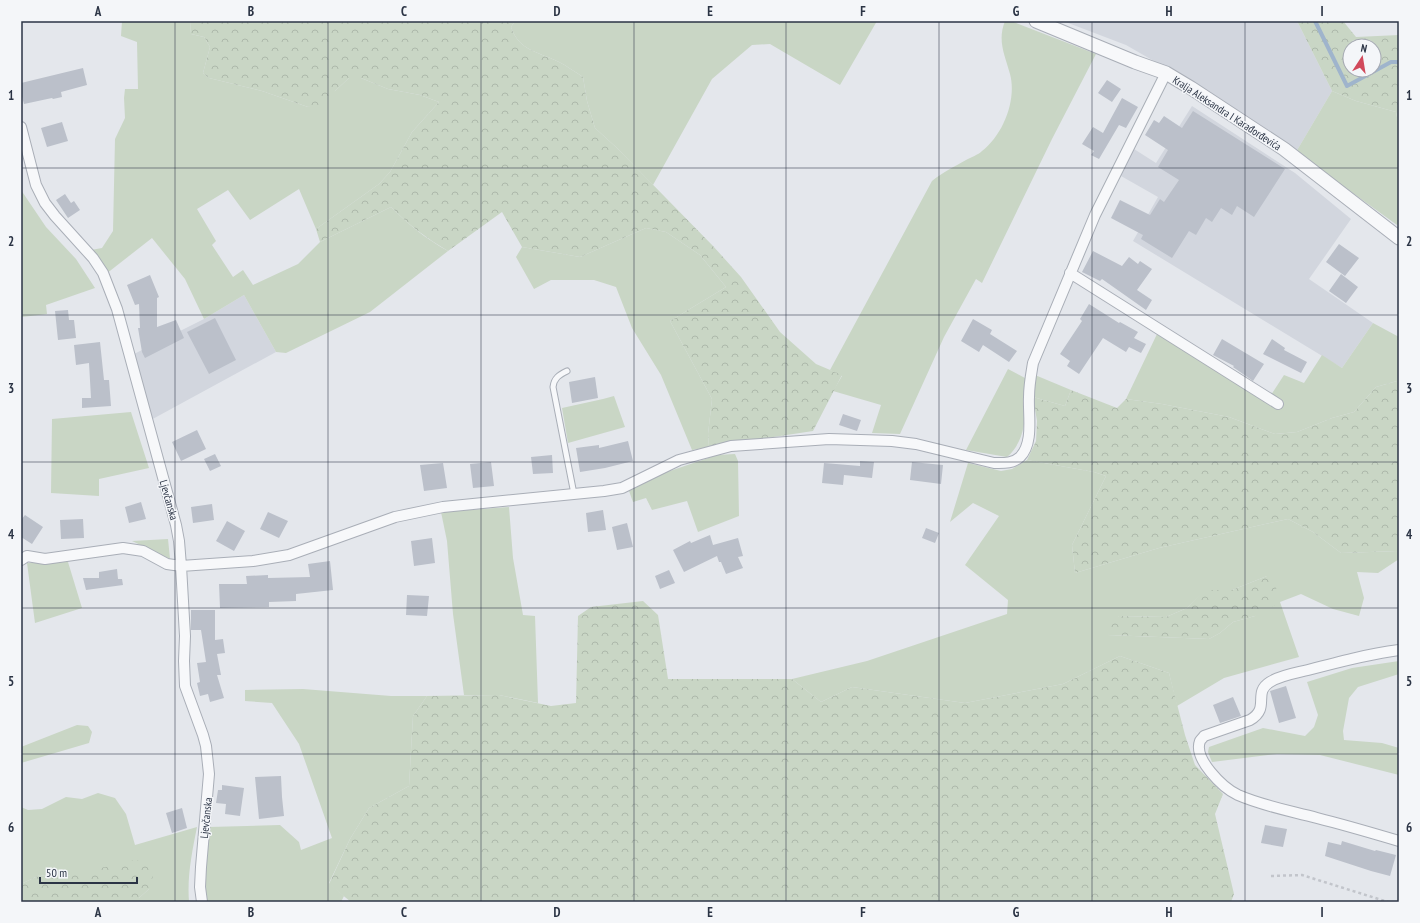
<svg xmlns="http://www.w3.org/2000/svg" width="1420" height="923" font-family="'PT Sans Narrow',sans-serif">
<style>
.built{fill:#d2d6de}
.grass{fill:#c9d6c5;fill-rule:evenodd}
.forest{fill:url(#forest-crowns);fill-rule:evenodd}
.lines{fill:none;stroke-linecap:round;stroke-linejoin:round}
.stream{stroke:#9fb4cc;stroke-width:4}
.building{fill:#bbc0ca}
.service-casing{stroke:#a9aeb7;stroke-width:7}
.minor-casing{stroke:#a9aeb7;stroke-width:12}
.tertiary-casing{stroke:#a9aeb7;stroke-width:15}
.path{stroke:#c2c5cb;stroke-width:2.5;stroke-dasharray:3 3;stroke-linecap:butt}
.service{stroke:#f7f8fa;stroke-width:5}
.minor{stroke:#f7f8fa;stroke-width:10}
.tertiary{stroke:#f7f8fa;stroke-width:13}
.grid{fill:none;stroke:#2b3445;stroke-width:1;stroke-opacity:0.55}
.labels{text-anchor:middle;stroke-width:3;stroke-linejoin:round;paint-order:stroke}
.street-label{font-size:11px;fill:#2b3445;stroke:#f4f6f9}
.neatline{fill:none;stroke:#2b3445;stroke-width:1.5}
.grid-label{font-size:13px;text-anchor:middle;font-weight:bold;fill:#2b3445}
</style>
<defs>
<pattern id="forest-crowns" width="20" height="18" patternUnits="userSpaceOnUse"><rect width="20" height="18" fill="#c9d6c5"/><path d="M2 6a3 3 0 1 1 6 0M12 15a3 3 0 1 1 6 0" fill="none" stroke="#adb8ab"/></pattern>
</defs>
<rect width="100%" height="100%" fill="#e4e7ec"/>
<!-- built -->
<path class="built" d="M1063,21H1297L1332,91L1296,152L1180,76L1126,45Z
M1192,106L1295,173L1351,219L1309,279L1373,323L1342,368L1133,241L1158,197L1121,176L1134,149L1156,163Z
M244,295L276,352L149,421L132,355L204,319Z"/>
<!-- grass -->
<path class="grass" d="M122,21H190L191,34L204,37L210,47L203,73L209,78L262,91L308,107L335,91L349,78H361L388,89L420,95L439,102L412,132L390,172L379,184L316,229L299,189L250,220L228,190L197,209L216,241L212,245L233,277L243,270L253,285L298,264L320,242L391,207C410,226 425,238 448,251L370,312L286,353L276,352L244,295L204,319L185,279L152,238L106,274L91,250L102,248L113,231L115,139L125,118L124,98L125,89H138L137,42L121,36Z
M515,21H877L840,85L770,44L752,45L712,79L653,185L617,148L595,128L587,101L583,77C575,72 567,66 559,62C539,52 519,51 511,27Z
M1005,21H1011L1096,54L1052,139L982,283L976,279L944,337L900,434L872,433L881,405L833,391L842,376L830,370L932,181C943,172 954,167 966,160C971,157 978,155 982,151C1003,135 1017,100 1010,74C1005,55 997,41 1005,21Z
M1332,91L1356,101L1396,112L1399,128V220L1397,225L1296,152Z
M21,190L46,227L76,259L95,288L46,305L47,314L22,317Z
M646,228L666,232L700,255L726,287L670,321L712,399L708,434L709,447L692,450L661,375L632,328L616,287L594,280H551L534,289L516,257L522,247L580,257Z
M1373,323L1399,337V375L1397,381L1376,387L1354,412L1332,418L1297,432L1275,434L1229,417L1162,404L1126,399L1157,334L1280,409L1284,403L1271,395L1284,375L1304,383L1322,355L1342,368Z
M1008,369L1025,378C1025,405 1030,437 1007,457L966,450Z
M1035,375L1071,390L1065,406L1033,397Z
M614,396L625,427L568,443L562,408L603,399Z
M131,412L149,468L99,479V496L51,493L52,419Z
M735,454L738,461L739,516L698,532L687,501L652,510L646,498L633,502L629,491L664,473L717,455Z
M1027,460L1094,472L1106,476L1072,545L1075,573L1159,548L1288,519L1313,532L1341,553L1399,551V559L1378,573L1357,572L1364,598L1359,616L1333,609L1301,594L1280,602L1299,657L1224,678L1177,706L1169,673L1120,656L1063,684L965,703L852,687L821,702L792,679L867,661L1007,614L1008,600L965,565L999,516L973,503L950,522L968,463L1001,471L1012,469ZM1267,576L1255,616L1233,622L1220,633L1209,639L1108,635L1119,616L1166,617L1187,608L1205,590H1232Z
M509,507L513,558L523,615L535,616L538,703L499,695H464L453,614L447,541L441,512Z
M168,539L170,559L132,541Z
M68,562L82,608L35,623L27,563Z
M1399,661V674L1358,687L1349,698L1343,731L1344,740L1382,743L1399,748V775L1320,755L1277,754L1212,762L1208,752L1209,747L1263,728L1305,736L1314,727L1318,715L1307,682L1352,668Z
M303,689L391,696H427L413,716L409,786L369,808L350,839L329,883L344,896L341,902H207L204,886L209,827L280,825L299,842L301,850L332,838L299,744L272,703L245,701V690Z
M77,725L88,726L92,732L89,743L21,763V747Z
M98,793L115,798L126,814L135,845L197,827C192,852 187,876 189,902H139V898L149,889L70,875L63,879L40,875L21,884V807L28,810L42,809L66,797L82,799Z"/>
<!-- forest -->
<path class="forest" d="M190,21H515L511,27C519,51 539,52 559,62C567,66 575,72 583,77L587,101L595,128L617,148L713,246L741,277L780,332L816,364L842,375L813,431L709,447L708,434L712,399L670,321L726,287L700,255L666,232L646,228L580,257L522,247L502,212L448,251C426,238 409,225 391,207L320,242L316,229L379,184L390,172L412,132L439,102L420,95L388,89L361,78H349L335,91L332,102L308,107L262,91L209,78L203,73L210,47L204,37L191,34Z
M1297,21H1343L1356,37L1399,35V128L1396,112L1356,101L1332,91ZM1350,46H1374V70H1350Z
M1399,375V551L1341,553L1313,532L1288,519L1159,548L1075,573L1072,545L1106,476L1094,472L1027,460L1036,441L1037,421L1033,397L1065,406L1071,390L1117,408L1126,399L1162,404L1229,417L1275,434L1297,432L1332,418L1354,412L1376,387L1397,381Z
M1267,576L1275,579L1277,595L1275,605L1255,616L1233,622L1220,633L1209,639L1108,635L1109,623L1119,616L1166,617L1187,608L1204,590H1232Z
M643,601L658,615L668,679H792L821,702L852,687L965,703L1063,684L1120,656L1169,673L1185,735L1195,765L1223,794L1215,814L1234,894L1231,902H351L329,884L350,839L369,808L409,786L413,716L427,696L499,695L551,706L576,703L578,616L591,607Z
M135,860L148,863L154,873L149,889L139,898V902H21V884L40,875L63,879L70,875Z"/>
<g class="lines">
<!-- stream -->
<path class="stream" d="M1315,21L1347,86L1391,62H1399"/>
</g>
<!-- building -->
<path class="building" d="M83,68L87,85L61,92L62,97L53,99L52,98L24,104L21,93V83Z
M1107,80L1121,89L1112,102L1098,93Z
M1122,98L1138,107L1126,128L1119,125L1099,159L1091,155L1094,151L1082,144L1093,127L1103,133Z
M1193,111L1285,169L1254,217L1237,206L1232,215L1221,208L1212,222L1206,218L1196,235L1189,231L1172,258L1141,239L1143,235L1111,218L1120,200L1150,215L1160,199L1164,202L1179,180L1158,167L1168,150L1145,135L1154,120L1159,123L1164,116L1182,128Z
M62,122L68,141L47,147L41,128Z
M65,194L71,203L74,201L80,210L68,218L56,200Z
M1339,244L1359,258L1345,276L1326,262Z
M1093,251L1122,266L1129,257L1138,264L1140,261L1152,269L1137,290L1152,300L1146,310L1102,279L1100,281L1082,272Z
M1341,274L1358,287L1346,303L1329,291Z
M150,275L159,297L157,298V327L176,320L184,338L145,358L142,352L138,328H140L139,304L135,305L127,285Z
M1089,304L1119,323L1120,322L1138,332L1134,338L1146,344L1141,353L1129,347L1126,352L1103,338L1079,374L1067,366L1070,361L1060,354L1082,321L1080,319Z
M68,310L69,320H74L76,338L58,340L55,311Z
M215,318L236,360L209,374L187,332Z
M973,319L992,330L990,334L1017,351L1009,362L983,345L979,352L961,341Z
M1222,339L1264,364L1253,381L1233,367L1234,366L1213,355Z
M1272,339L1285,348L1284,350L1307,362L1301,373L1263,354Z
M100,342L104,380H109L111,406L82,408V398H91L89,363L76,365L74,345Z
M595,377L598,398L572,403L569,382Z
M843,414L861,420L857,431L839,425Z
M197,430L206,449L181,461L172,442Z
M628,441L633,461L605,468L580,472L576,448L599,445V448Z
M215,454L221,466L210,471L204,459Z
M552,455L553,473L533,474L531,457Z
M860,461L874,462L872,478L844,475L843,485L822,483L824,463L860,466Z
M491,462L494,486L473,488L470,464Z
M912,462L943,465L941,484L910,480Z
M443,463L447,488L424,491L420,465Z
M141,502L146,519L129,523L125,507Z
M212,504L214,520L193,523L191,507Z
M603,510L606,530L588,532L586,513Z
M268,512L288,521L279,538L260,529Z
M25,515L43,527L32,544L21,537V520Z
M83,519L84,538L61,539L60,520Z
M227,521L245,531L234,551L216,541Z
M627,523L633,547L617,550L612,527Z
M926,528L939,533L935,543L922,538Z
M710,535L713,545L738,538L743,556L738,557L743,568L726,574L721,562H719L717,556L684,572L673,550L690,541L691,543Z
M432,538L435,563L414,566L411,541Z
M330,561L333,590L296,594V601L269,602V607L220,608L219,584H247L246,576L268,575V578L310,577L308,564Z
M117,569L118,579H122L123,585L86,590L83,578H99V572Z
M669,570L675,583L660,589L655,576Z
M407,595L429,596L427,616L406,615Z
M191,610H215V640L223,639L225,653L217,654L221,675H217L224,698L210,702L208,694L200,696L197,683L200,682L197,663L206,662L201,630H191Z
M1286,686L1296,718L1279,723L1270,691Z
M1233,697L1241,716L1220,723L1213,705Z
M281,776L282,797L284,816L259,819L255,777Z
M222,785L244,788L240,816L225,814L226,804L216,803L218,790H222Z
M182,808L187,828L172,833L166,813Z
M1265,825L1287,829L1283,847L1261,843Z
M1342,841L1375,851L1376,850L1396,855L1390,876L1371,871L1325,856L1328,842L1341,845Z"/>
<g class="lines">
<!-- service casing -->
<g class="service-casing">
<path id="service" d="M567,371C559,375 554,378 553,387L574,494"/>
</g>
<!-- minor casing -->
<g class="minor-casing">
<path id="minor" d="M21,127L36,185L45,203L55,216L93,258L103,273L117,309L176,525L179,541L181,566L185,636L184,661L185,686L203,735L206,746L209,774L201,867L200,887L202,902
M1070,273L1278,404
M21,560L27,556L45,559L123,548L143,551L167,564L181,566L253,561L289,555L395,517L443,507L604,491L622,488L679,460L731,446L829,439L892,441L916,444L994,463C1002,463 1013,464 1020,457C1034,443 1028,415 1029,397C1029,385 1031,375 1033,363L1095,215L1166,73
M1399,650C1368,654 1338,662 1308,670C1296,673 1281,675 1270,682C1252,693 1271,708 1250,720L1204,736C1203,738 1201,739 1200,741C1193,759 1223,788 1238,795C1263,806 1291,811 1317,818C1345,825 1372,833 1399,841"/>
</g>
<!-- tertiary casing -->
<g class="tertiary-casing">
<path id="tertiary" d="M1036,21L1135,62L1166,73L1191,88L1284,149L1399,238"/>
</g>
<!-- path -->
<path class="path" d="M1271,876L1302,875L1388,902"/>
<!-- service -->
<use href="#service" class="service"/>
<!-- minor -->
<use href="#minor" class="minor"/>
<!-- tertiary -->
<use href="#tertiary" class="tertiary"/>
</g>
<!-- grid -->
<path class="grid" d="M175,21V902M328,21V902M481,21V902M634,21V902M786,21V902M939,21V902M1092,21V902M1245,21V902M21,168H1399M21,315H1399M21,462H1399M21,608H1399M21,754H1399"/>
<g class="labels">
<!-- street labels -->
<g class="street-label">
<text transform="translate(1227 113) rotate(33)" y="4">Kralja Aleksandra I Karađorđevića</text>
<text transform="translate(169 500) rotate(74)" y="4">Ljevčanska</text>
<text transform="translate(206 818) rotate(-84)" y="4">Ljevčanska</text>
</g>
</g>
<!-- border -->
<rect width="1420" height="923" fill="none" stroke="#f4f6f9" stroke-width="44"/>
<!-- north arrow -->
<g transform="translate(1362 58) rotate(12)"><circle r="19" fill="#f4f6f9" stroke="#a4a8b1"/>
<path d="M0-3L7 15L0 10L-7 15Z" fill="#d1495b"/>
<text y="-6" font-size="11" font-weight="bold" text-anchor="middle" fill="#2b3445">N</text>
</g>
<!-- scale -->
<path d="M40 877v6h97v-6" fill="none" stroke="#2b3445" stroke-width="2"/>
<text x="46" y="877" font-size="12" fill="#2b3445" stroke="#f4f6f9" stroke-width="3" paint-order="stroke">50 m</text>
<rect x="22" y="22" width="1376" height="879" class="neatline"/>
<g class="grid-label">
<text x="98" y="16">A</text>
<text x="251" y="16">B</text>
<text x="404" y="16">C</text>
<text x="557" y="16">D</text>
<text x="710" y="16">E</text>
<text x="863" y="16">F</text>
<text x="1016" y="16">G</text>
<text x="1169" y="16">H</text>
<text x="1322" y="16">I</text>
<text x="11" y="100">1</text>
<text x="1409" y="100">1</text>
<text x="11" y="246">2</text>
<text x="1409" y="246">2</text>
<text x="11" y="393">3</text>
<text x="1409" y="393">3</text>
<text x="11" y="539">4</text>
<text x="1409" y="539">4</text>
<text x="11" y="686">5</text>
<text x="1409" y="686">5</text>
<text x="11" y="832">6</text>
<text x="1409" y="832">6</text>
<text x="98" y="917">A</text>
<text x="251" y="917">B</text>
<text x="404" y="917">C</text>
<text x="557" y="917">D</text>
<text x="710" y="917">E</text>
<text x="863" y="917">F</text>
<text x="1016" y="917">G</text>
<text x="1169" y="917">H</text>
<text x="1322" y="917">I</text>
</g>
</svg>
